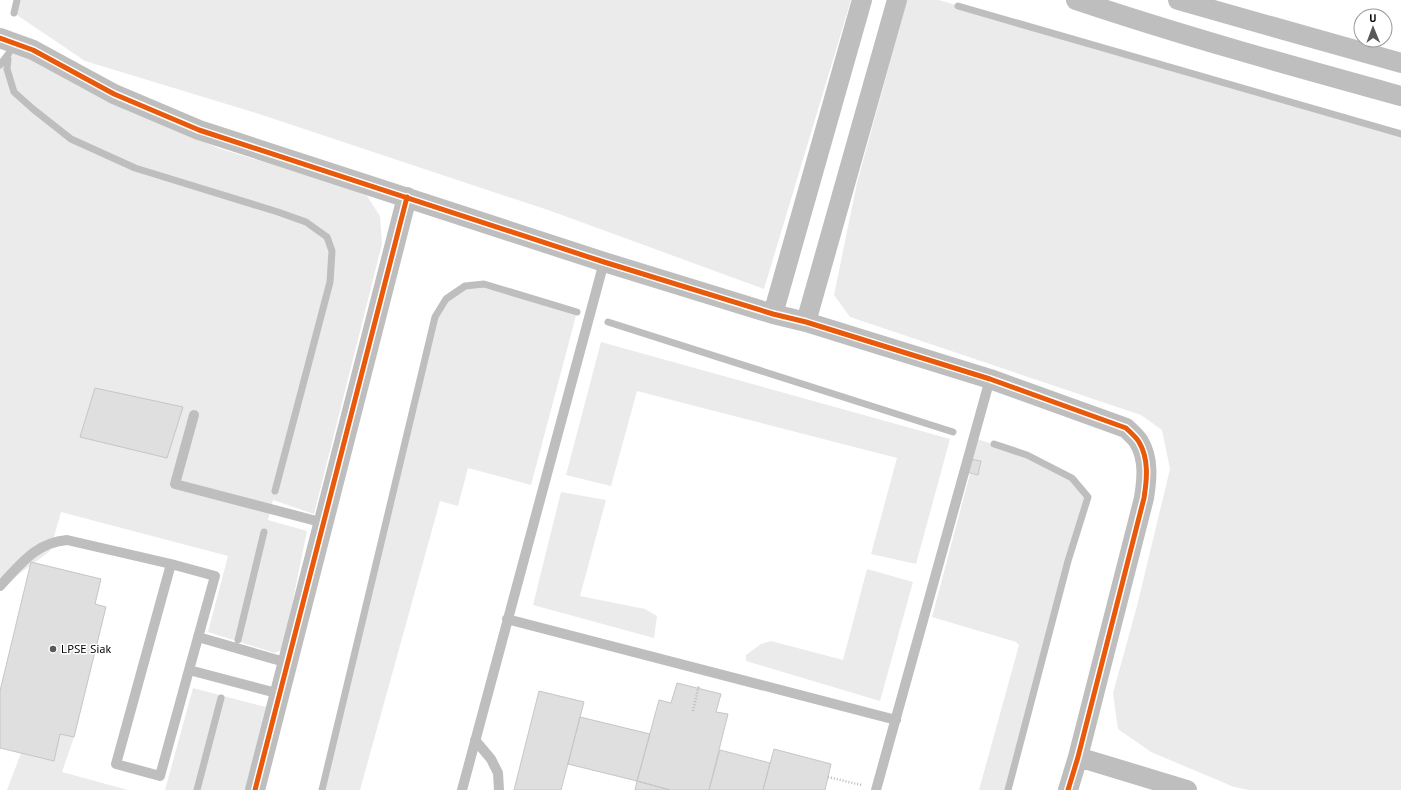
<svg xmlns="http://www.w3.org/2000/svg" width="1401" height="790" font-family="'PT Sans',sans-serif">
<style>
.green{fill:#ebebeb}
.lines{fill:none;stroke-linecap:round;stroke-linejoin:round}
.stream{stroke:#bebebe;stroke-width:7}
.building{fill:#dfdfdf;stroke:#c6c6c6}
.path{stroke:#b9b9b9;stroke-width:2.5;stroke-dasharray:1 2;stroke-linecap:butt}
.lane{stroke:#bebebe;stroke-width:10}
.street{stroke:#bebebe;stroke-width:20}
.cycleway-casing{stroke:#fff;stroke-width:8}
.cycleway{stroke:#e8590c;stroke-width:5}
.poi-dot{fill:#595959;stroke:#fff;stroke-width:1.5}
.labels{text-anchor:middle;stroke-width:3;stroke-linejoin:round;paint-order:stroke}
.poi-label{font-size:12px;fill:#000;stroke:#fff;text-anchor:start}
</style>
<rect width="100%" height="100%" fill="#fff"/>
<!-- green -->
<path class="green" d="M17,0H851L764,289L551,211L256,113L85,61L14,13Z
M907,0H939L1401,134V790H1249L1234,787L1151,752L1118,729L1113,693L1137,606L1170,469L1162,430L1141,415L850,317L834,295L857,183Z
M9,53L22,54L80,87L218,148L348,188L367,196L380,216L382,244L314,514L273,500L268,520L307,531L283,649L275,653L208,632L228,556L61,512L50,551L0,588V65Z
M484,284L577,312L531,485L468,468L458,506L440,501L360,790H322L435,317L446,299L465,286Z
M601,342L950,439L916,564L871,554L897,458L637,391L611,486L566,475Z
M977,439L1027,455L1072,478L1088,497L1068,561L1008,790H979L1019,645L1016,642L932,617L970,474L978,475L981,462L970,459Z
M561,492L606,500L580,596L645,609L657,616L654,638L533,605Z
M867,569L913,582L880,701L746,661V655L761,644L771,641L843,660Z
M193,688L266,707L245,790H165Z
M60,734L74,737L62,772L128,790H7L21,753Z"/>
<g class="lines">
<!-- stream -->
<path class="stream" d="M958,6L1401,134
M14,13L17,0
M8,59L7,69L14,92L33,109L71,139L135,168L278,212L306,222L327,237L332,251L330,282L275,491
M0,65L9,53
M608,322L953,432
M994,444L1027,455L1072,478L1088,497L1068,561L1008,790
M238,640L264,532
M197,790L221,698
M322,790L435,317L446,299L465,286L484,284L577,312"/>
</g>
<!-- building -->
<path class="building" d="M95,388L183,407L167,458L80,437Z
M970,459L981,461L978,475L966,472Z
M31,562L101,579L95,604L106,607L74,737L60,734L54,761L0,748V691Z
M677,683L721,694L716,712L728,714L709,790H670L637,781L659,700L671,703Z
M539,691L584,702L561,790H514Z
M580,717L650,734L637,781L568,764Z
M774,749L831,764L825,790H763Z
M720,750L770,763L763,790H709Z
M637,781L670,790H635Z"/>
<g class="lines">
<!-- path -->
<path class="path" d="M693,711L699,685
M828,777L861,785"/>
<!-- lane -->
<path class="lane" d="M194,415L175,484L324,523
M0,586C21,564 35,543 67,540L171,564
M507,619L896,720
M198,637L288,663
M189,670L215,576L171,564L116,764L160,776L189,670L280,694
M475,740L491,759L498,773L499,790
M462,790L604,262
M876,790L990,379"/>
<!-- street -->
<path class="street" d="M1076,0C1183,36 1292,66 1401,96
M1178,0L1401,63
M0,38L33,50L114,94L199,130L604,262L773,314L806,322L990,379L1126,428C1130,432 1136,437 1139,442C1149,459 1147,479 1144,498L1078,757L1068,790
M773,314L862,0
M806,322L897,0
M1078,757L1187,790
M255,790L407,197"/>
<!-- cycleway casing -->
<g class="cycleway-casing">
<path id="cycleway" d="M0,38L33,50L114,94L199,130L604,262L773,314L806,322L990,379L1126,428C1130,432 1136,437 1139,442C1149,459 1147,479 1144,498L1078,757L1068,790
M255,790L407,197"/>
</g>
<!-- cycleway -->
<use href="#cycleway" class="cycleway"/>
</g>
<!-- markers -->
<circle class="poi-dot" cx="53" cy="649" r="4"/>
<g class="labels">
<!-- poi labels -->
<g class="poi-label">
<text x="61" y="653">LPSE Siak</text>
</g>
</g>
<!-- north arrow -->
<g transform="translate(1373 28) rotate(359)"><circle r="19" fill="#ffffff" stroke="#999999"/>
<path d="M0-3L7 15L0 10L-7 15Z" fill="#595959"/>
<text y="-6" font-size="11" font-weight="bold" text-anchor="middle" fill="#000000">U</text>
</g>
</svg>
